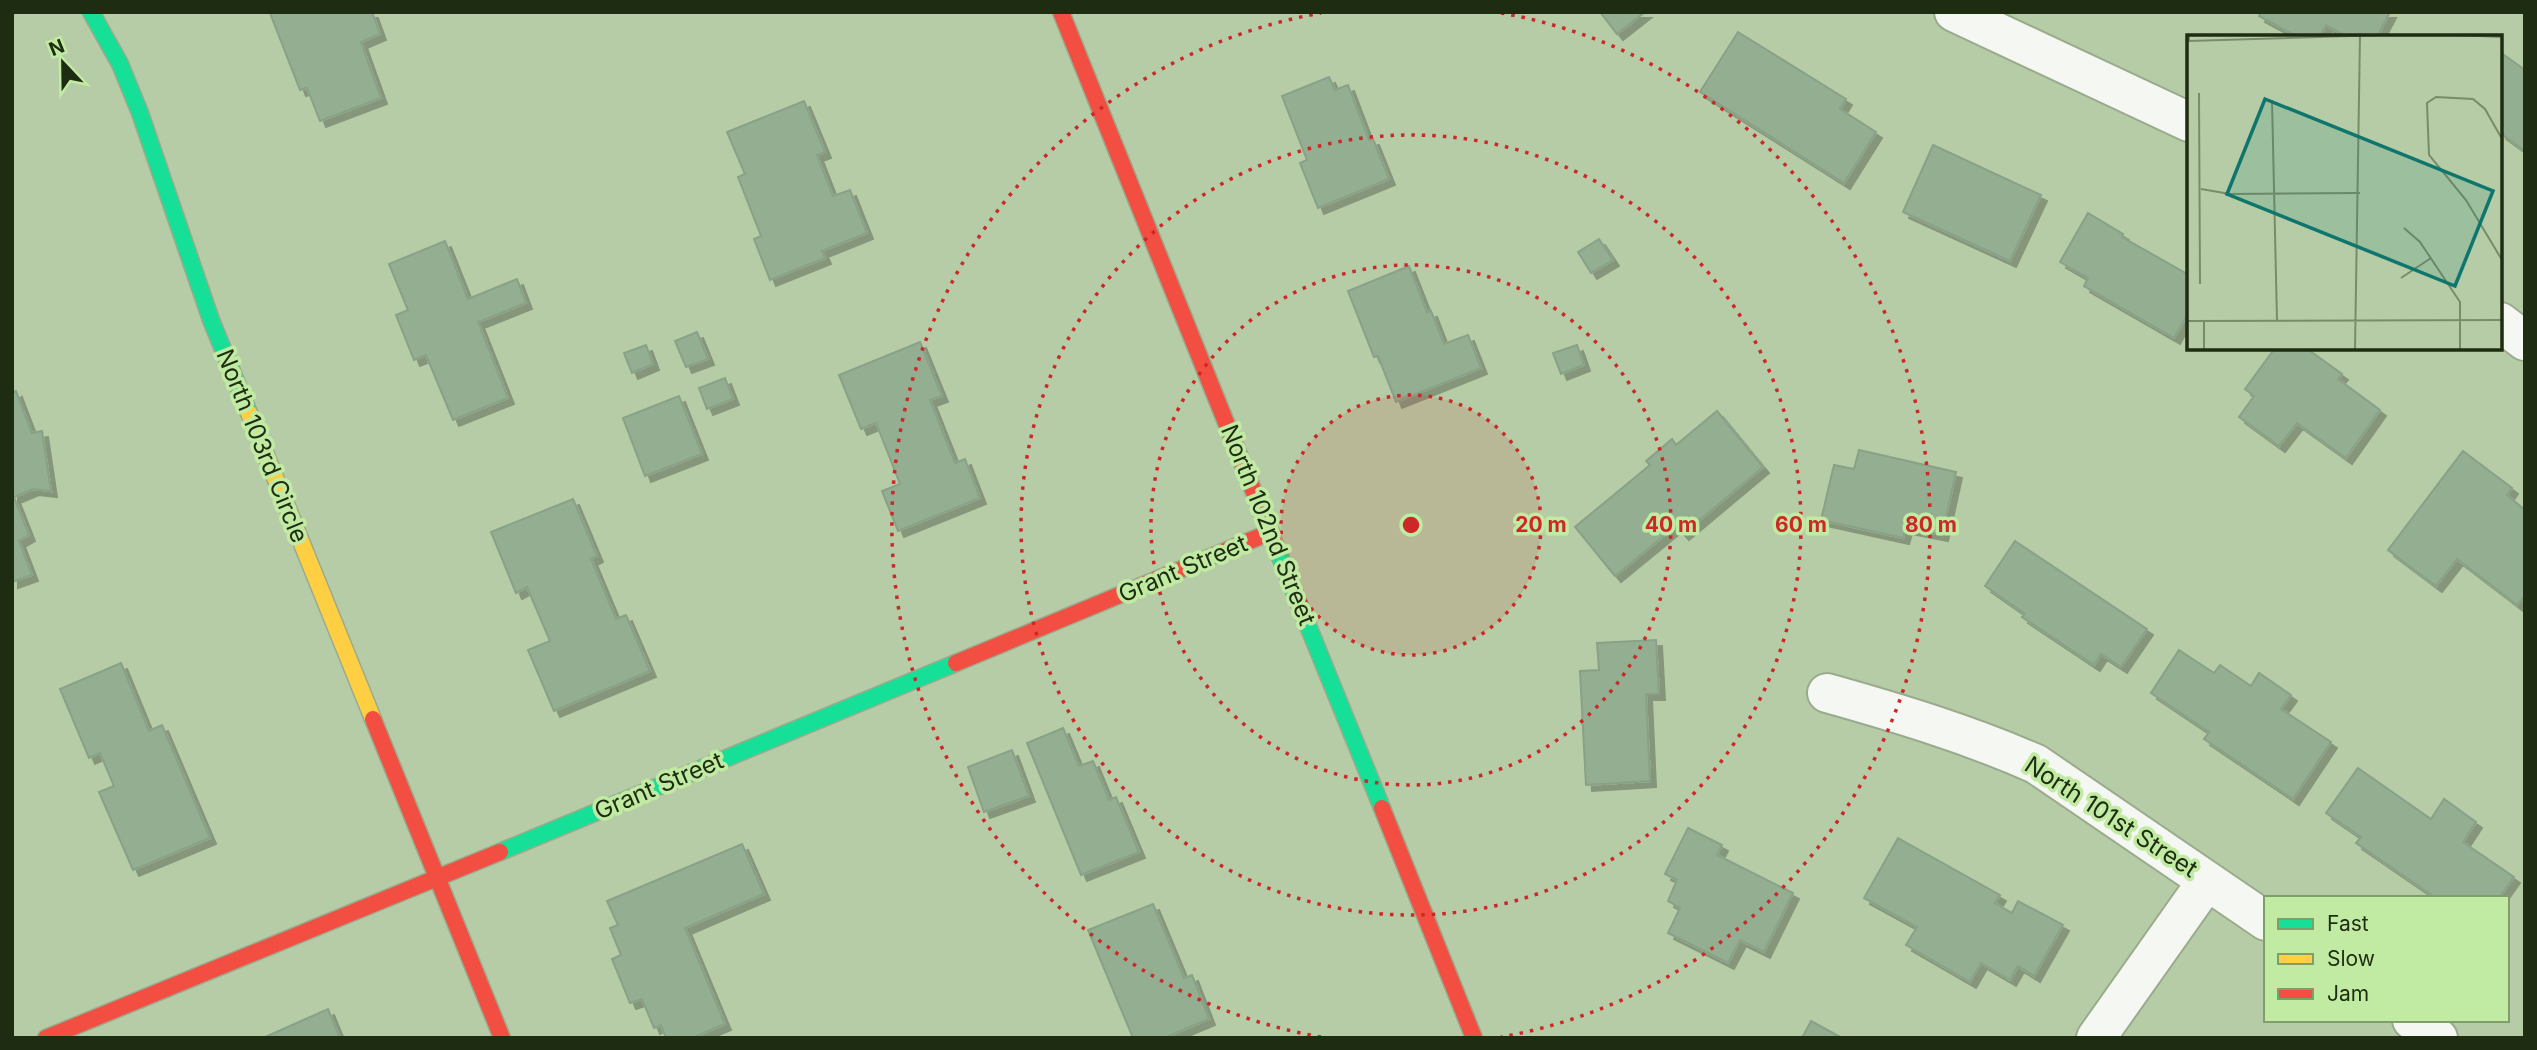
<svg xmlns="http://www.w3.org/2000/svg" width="2537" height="1050" font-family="Inter,sans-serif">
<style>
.building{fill:#94ae92;stroke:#89a186;stroke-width:2;filter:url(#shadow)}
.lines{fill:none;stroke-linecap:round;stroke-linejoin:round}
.street-casing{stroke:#9aab8d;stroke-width:42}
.fast-casing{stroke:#9aab8d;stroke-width:19}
.slow-casing{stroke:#9aab8d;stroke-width:19}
.jam-casing{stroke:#9aab8d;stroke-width:19}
.street{stroke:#f4f7f2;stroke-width:38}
.fast{stroke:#16e098;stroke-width:16}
.slow{stroke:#ffcf43;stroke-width:16}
.jam{stroke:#f24e42;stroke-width:16}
.ring{fill:none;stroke:#cd2827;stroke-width:3.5;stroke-dasharray:3.5 7}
.labels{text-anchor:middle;stroke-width:7;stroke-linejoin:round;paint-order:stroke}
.street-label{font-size:24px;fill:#1e2d11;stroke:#c1eaa3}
.inset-road{fill:none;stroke:#798c6a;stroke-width:2}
.view{fill:#0f766e;fill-opacity:0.15;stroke:#0f766e;stroke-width:3.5}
.inset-edge{fill:none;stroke:#1e2d11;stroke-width:3.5}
.centre{fill:#cd2827;stroke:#c1eaa3;stroke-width:3.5}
.ring-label{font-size:21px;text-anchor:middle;font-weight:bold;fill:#cd2827;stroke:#c1eaa3;stroke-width:7;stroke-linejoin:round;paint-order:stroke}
</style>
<defs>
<filter id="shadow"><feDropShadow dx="6" dy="6" stdDeviation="0" flood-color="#0004"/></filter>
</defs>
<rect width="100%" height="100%" fill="#b6cca6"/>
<!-- building -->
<path class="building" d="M372,12L380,34L361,42L381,98L320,121L307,88L300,90L270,13Z
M1600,12H1645L1617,34Z
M2261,12H2390L2377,37H2348L2326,25L2319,37H2298L2259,16Z
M1738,32L1846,99L1840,109L1876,132L1844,183L1700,92Z
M2500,52L2525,70V151L2500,133Z
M1329,77L1335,90L1348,85L1369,140L1373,139L1389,179L1318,208L1300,163L1307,160L1282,96Z
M804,101L825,152L817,155L833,196L850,190L867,233L822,251L825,258L770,280L754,239L761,236L738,177L745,174L727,132Z
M1933,145L2041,195L2010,261L1903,212Z
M2088,213L2123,234L2122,237L2189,275V312L2174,338L2084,286L2088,278L2060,262Z
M1599,239L1613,260L1591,273L1578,252Z
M445,241L468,299L517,279L526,303L478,322L508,398L453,420L426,355L414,360L396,315L408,310L389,264Z
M1409,266L1427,312L1431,311L1444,344L1468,335L1481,368L1396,402L1378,356L1374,357L1348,291Z
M697,332L708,359L686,367L675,341Z
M920,342L942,396L930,400L955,463L965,459L980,498L898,531L882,491L900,484L876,423L861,429L839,375Z
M646,345L653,364L632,373L624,353Z
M1577,345L1584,365L1561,374L1553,353Z
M2275,348H2306L2342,374L2338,379L2380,410L2346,458L2297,423L2279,446L2239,417L2254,396L2245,389Z
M725,378L733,399L707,409L699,388Z
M16,391L32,433L42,431L51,491L33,489L14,497L29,535L19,541L32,575L12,582V393Z
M679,396L702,454L645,476L623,418Z
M1717,411L1763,467L1683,534L1676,526L1615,576L1575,527L1650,465L1646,461L1672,439L1676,445Z
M1859,450L1956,472L1942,535L1906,528L1903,538L1821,520L1834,465L1854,469Z
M2463,451L2512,488L2507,495L2525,510V596L2517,605L2457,559L2436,586L2388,550Z
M573,499L597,556L591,559L616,619L626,615L650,671L554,711L528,650L550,641L527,587L516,593L491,532Z
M2015,541L2147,629L2121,667L2101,654L2094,665L2022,617L2025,614L1985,586Z
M1656,640L1659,694H1646L1650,781L1586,785L1580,671L1599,670L1597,643Z
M2179,650L2214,673L2220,665L2251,686L2259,673L2291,695L2281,709L2331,742L2293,799L2204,739L2209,732L2151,693Z
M121,663L149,731L162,725L210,838L133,870L99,792L114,786L100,753L89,758L60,689Z
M1063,728L1079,766L1093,761L1109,800L1116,797L1139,852L1081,875L1027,743Z
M1012,750L1029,796L984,812L968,767Z
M2358,768L2431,819L2444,799L2476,822L2463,842L2514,877L2499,898H2436L2356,843L2361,837L2326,813Z
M1688,828L1722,845L1717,855L1793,893L1764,952L1740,940L1728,963L1668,933L1680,908L1668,901L1677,880L1665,874Z
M1898,838L2000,895L1995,903L2012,913L2018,901L2063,925L2034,976L2018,966L2010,980L1981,963L1970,982L1906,945L1917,927L1864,898Z
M742,844L764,894L685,928L725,1024L692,1038H666L661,1025L654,1028L642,999L630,1003L612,959L621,955L610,928L618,925L607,901Z
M1153,904L1184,978L1192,975L1209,1019L1164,1038H1133L1088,930Z
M328,1009L340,1038H263Z
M1811,1021L1842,1038H1802Z"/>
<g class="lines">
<!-- street casing -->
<g class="street-casing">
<path id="street" d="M1954,12L2189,122
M2500,322L2525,341
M1827,693C1898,713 1968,734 2036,764L2266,921
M2412,1020L2438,1038
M2096,1038L2207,881"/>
</g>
<!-- fast casing -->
<g class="fast-casing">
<path id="fast" d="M91,12L120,64L140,113L211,320L249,413
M1274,542L1382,808
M500,852L956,663"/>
</g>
<!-- slow casing -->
<g class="slow-casing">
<path id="slow" d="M249,413L373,719"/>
</g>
<!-- jam casing -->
<g class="jam-casing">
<path id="jam" d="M1061,12L1274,542
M956,663L1271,532
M373,719L502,1038
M1382,808L1474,1038
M46,1038L500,852"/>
</g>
<!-- street -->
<use href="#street" class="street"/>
<!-- fast -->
<use href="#fast" class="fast"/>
<!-- slow -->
<use href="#slow" class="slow"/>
<!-- jam -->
<use href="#jam" class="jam"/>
</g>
<!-- distance rings -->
<circle cx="1411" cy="525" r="130" fill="#cd2827" fill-opacity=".12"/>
<g class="ring">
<circle cx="1411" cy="525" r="130"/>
<circle cx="1411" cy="525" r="260"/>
<circle cx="1411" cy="525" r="390"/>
<path d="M1321 1037A520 520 0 0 1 1321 13M1501 13A520 520 0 0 1 1501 1037"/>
</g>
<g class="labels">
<!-- street labels -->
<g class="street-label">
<text transform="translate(262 446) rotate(68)" y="8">North 103rd Circle</text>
<text transform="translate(1268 525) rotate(68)" y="8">North 102nd Street</text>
<text transform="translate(1183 569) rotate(-23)" y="8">Grant Street</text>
<text transform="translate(659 786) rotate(-23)" y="8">Grant Street</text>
<text transform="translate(2111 817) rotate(33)" y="8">North 101st Street</text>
</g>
</g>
<!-- overview -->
<g transform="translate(2187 35)">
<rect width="315" height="315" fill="#b6cca6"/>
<path class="inset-road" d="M2,0V6L195,0M267,0L315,2M12,58L13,249M85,65L90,286M315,104L298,74L286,64L249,62L240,68L242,120L279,165L315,225M14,154L43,159L173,158M217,193L233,207L273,267V315M214,243L244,223M0,286L315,285M17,315V286M168,315L173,0"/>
<path class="view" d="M78,64L306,156L268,251L40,159Z"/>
<rect width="315" height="315" class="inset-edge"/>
</g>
<circle cx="1411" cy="525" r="10" class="centre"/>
<g class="ring-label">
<text x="1541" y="532">20 m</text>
<text x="1671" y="532">40 m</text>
<text x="1801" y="532">60 m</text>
<text x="1931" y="532">80 m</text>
</g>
<!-- border -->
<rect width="2537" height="1050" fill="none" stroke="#1e2d11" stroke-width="28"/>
<!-- legend -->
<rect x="2264" y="896" width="245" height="126" fill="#c1eaa3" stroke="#809e69" stroke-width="2"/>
<rect x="2278" y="919" width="35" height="10" fill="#16e098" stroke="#809e69" stroke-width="2"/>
<text x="2327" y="931" font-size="21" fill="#1e2d11">Fast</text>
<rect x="2278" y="954" width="35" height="10" fill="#ffcf43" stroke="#809e69" stroke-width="2"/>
<text x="2327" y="966" font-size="21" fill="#1e2d11">Slow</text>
<rect x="2278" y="989" width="35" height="10" fill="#f24e42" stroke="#809e69" stroke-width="2"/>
<text x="2327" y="1001" font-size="21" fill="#1e2d11">Jam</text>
<!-- north arrow -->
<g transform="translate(63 63) rotate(338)" stroke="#c1eaa3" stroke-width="5" paint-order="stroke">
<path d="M0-5L12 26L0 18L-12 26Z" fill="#1e2d11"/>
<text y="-10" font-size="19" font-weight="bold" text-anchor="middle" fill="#1e2d11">N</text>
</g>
</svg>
